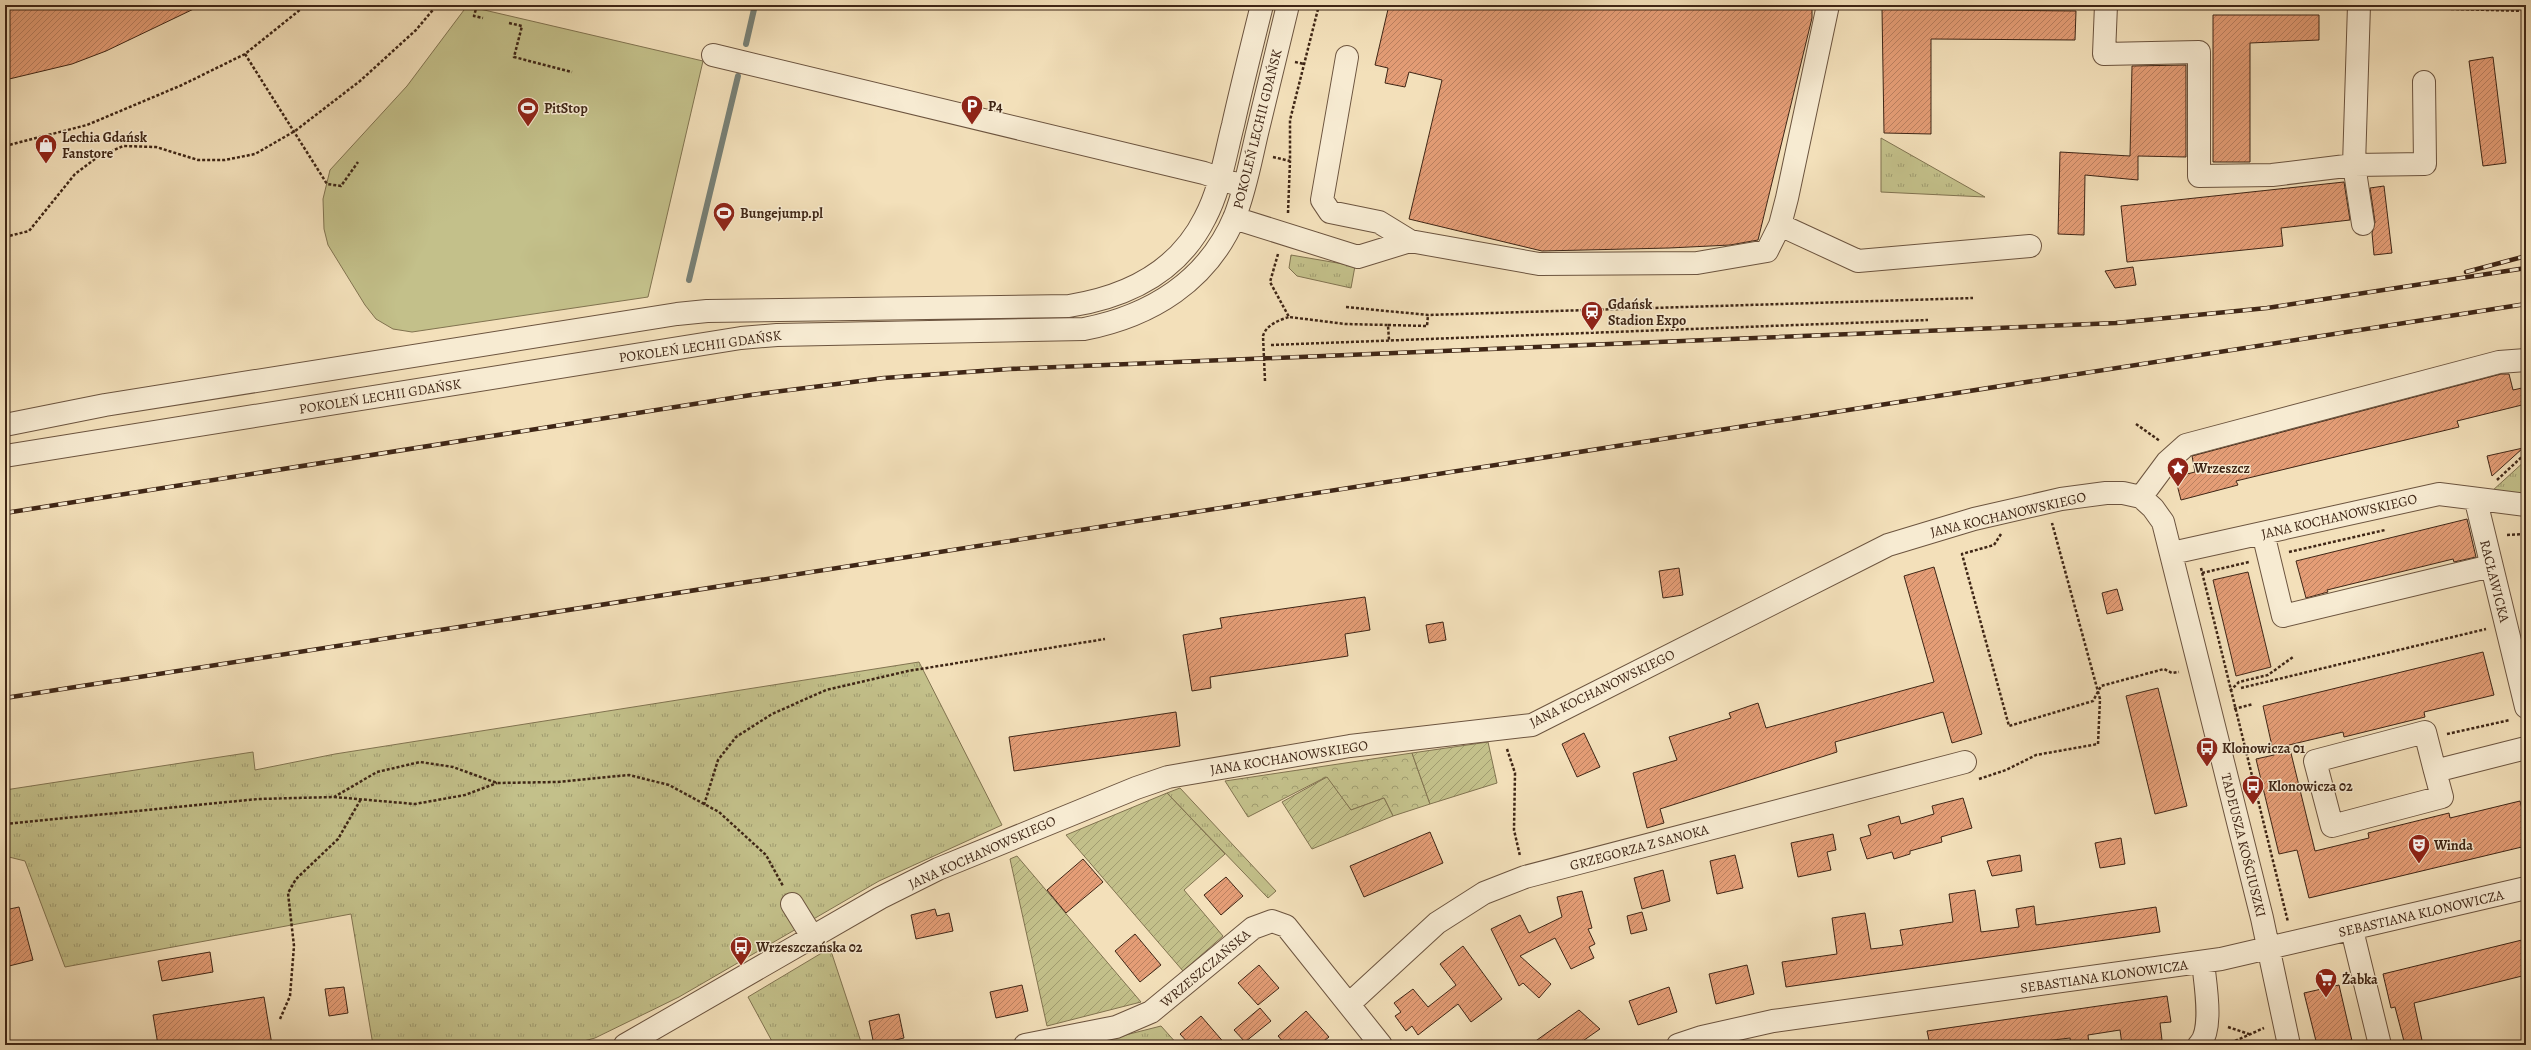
<svg xmlns="http://www.w3.org/2000/svg" width="2531" height="1050" font-family="Alegreya,serif">
<style>
.grass{fill:url(#grass-tufts);stroke:#817350}
.forest{fill:url(#forest-crowns);stroke:#817350}
.garden{fill:url(#garden-furrows);stroke:#817350}
.pitch{fill:#c3c08a;stroke:#817350}
.lines{fill:none;stroke-linecap:round;stroke-linejoin:round}
.stream{stroke:#778076;stroke-width:6}
.building{fill:url(#building-hatch);stroke:#3f2616}
.minor-casing{stroke:#6c543f;stroke-width:24}
.path{stroke:#3f2616;stroke-width:2.5;stroke-dasharray:3 2;stroke-linecap:butt}
.minor{stroke:#f7ebd2;stroke-width:22}
.rail-casing{stroke:#3f2616;stroke-width:4.5}
.rail{stroke:#f7ebd2;stroke-width:3;stroke-dasharray:9;stroke-linecap:butt}
.labels{text-anchor:middle;stroke-width:3;stroke-linejoin:round;paint-order:stroke}
.poi-label{font-size:14px;font-weight:bold;fill:#3f2616;stroke:#f7ebd2;text-anchor:start}
.street-label{font-size:14px;fill:#3f2616;stroke:#f7ebd2}
</style>
<defs>
<pattern id="grass-tufts" width="24" height="20" patternUnits="userSpaceOnUse"><rect width="24" height="20" fill="#c3c08a"/><path d="M3 7l-1-3M5 7V3M7 7l1-3M15 17l-1-3M17 17v-4M19 17l1-3" fill="none" stroke="#a09c70"/></pattern>
<pattern id="forest-crowns" width="20" height="18" patternUnits="userSpaceOnUse"><rect width="20" height="18" fill="#c3c08a"/><path d="M2 6a3 3 0 1 1 6 0M12 15a3 3 0 1 1 6 0" fill="none" stroke="#a09c70"/></pattern>
<pattern id="garden-furrows" width="10" height="10" patternUnits="userSpaceOnUse"><rect width="10" height="10" fill="#c3c08a"/><path d="M-1 1l2-2M0 10L10 0M9 11l2-2" fill="none" stroke="#a09c70"/></pattern>
<pattern id="building-hatch" width="6" height="6" patternUnits="userSpaceOnUse"><rect width="6" height="6" fill="#e49d76"/><path d="M-1 1l2-2M0 6l6-6M5 7l2-2" fill="none" stroke="#ba8060"/></pattern>
</defs>
<rect width="100%" height="100%" fill="#f3e0ba"/>
<filter id="stains"><feTurbulence type="fractalNoise" baseFrequency=".005" numOctaves="4"/><feColorMatrix values="0 0 0 0 .2 0 0 0 0 .09 0 0 0 0 .02 0 0 0 .5 -.17"/></filter>
<radialGradient id="worn" r=".72"><stop offset=".6" stop-color="#630" stop-opacity="0"/><stop offset="1" stop-color="#630" stop-opacity=".3"/></radialGradient>
<!-- grass -->
<path class="grass" d="M1881,138L1985,197L1881,192Z
M1291,255L1355,266L1351,288L1297,276L1289,268Z
M2526,460V497L2492,491Z
M919,662L1002,825L879,881L679,997L595,1038L569,1045H373L351,914L65,967L25,861L5,856V790L253,752L255,770L335,754Z
M1180,788L1276,891L1268,898L1167,793Z
M830,948L862,1045H774L748,997Z
M1161,1026L1178,1045H1095L1094,1043Z"/>
<!-- forest -->
<path class="forest" d="M1412,753L1430,804L1393,816L1384,798L1351,810L1326,777L1248,817L1225,781Z"/>
<!-- garden -->
<path class="garden" d="M1488,742L1497,783L1430,804L1412,753Z
M1327,777L1351,810L1384,798L1393,816L1312,849L1282,802Z
M1167,793L1225,854L1184,890L1223,936L1183,971L1066,835Z
M1017,856L1141,1002L1047,1026L1010,859Z"/>
<!-- pitch -->
<path class="pitch" d="M467,6L703,61L648,297L412,332L393,329L376,319L365,305L328,245L324,229L323,199L330,170L407,86Z"/>
<g class="lines">
<!-- stream -->
<path class="stream" d="M746,44L755,5
M689,280L738,76"/>
</g>
<!-- building -->
<path class="building" d="M5,5H202L106,51L72,64L5,80Z
M1389,5H1812V18L1758,240L1730,245L1669,248L1542,251L1409,219L1442,80L1409,72L1405,87L1385,83L1388,68L1375,65Z
M1882,9L2076,11L2075,40L1931,39V134L1884,133Z
M2213,15H2319V40L2250,43V162H2213Z
M2493,57L2506,163L2483,166L2469,61Z
M2186,65V157L2138,156V180L2085,175L2084,235L2058,234L2060,152L2130,156L2132,66Z
M2344,182L2350,220L2281,228L2283,246L2127,262L2121,206Z
M2384,186L2392,253L2374,255L2372,233L2375,222L2370,188Z
M2133,267L2136,285L2115,288L2105,271Z
M2501,374H2509L2513,390L2522,388L2526,404L2457,421L2459,427L2236,481L2238,485L2181,500L2175,477L2195,472L2192,456Z
M2523,448L2492,476L2487,456Z
M2467,519L2476,557L2454,562L2453,559L2327,590L2328,592L2306,598L2296,561Z
M1934,567L1982,734L1952,743L1943,712L1835,742L1837,752L1660,809L1664,823L1647,828L1633,773L1677,760L1669,737L1731,718L1729,713L1758,703L1766,728L1934,682L1904,576Z
M1679,568L1683,595L1663,598L1659,571Z
M2248,572L2271,667L2236,676L2213,580Z
M2117,589L2123,610L2107,614L2102,593Z
M1365,597L1370,630L1345,634L1348,656L1210,677L1211,688L1192,691L1183,635L1222,628L1220,618Z
M1443,622L1446,640L1429,643L1426,625Z
M2483,652L2494,695L2424,712L2425,717L2344,737L2343,732L2289,745L2315,851L2369,838L2368,833L2449,813L2450,818L2520,801L2526,826V846L2309,898L2297,850L2279,854L2256,759L2274,755L2263,706Z
M2158,688L2187,806L2155,814L2126,696Z
M1176,712L1180,746L1014,771L1009,737Z
M1584,733L1600,767L1577,777L1562,744Z
M1963,798L1972,828L1941,837L1942,842L1910,851V854L1894,859L1892,852L1867,859L1860,838L1871,835L1868,825L1899,816L1901,824L1934,814L1932,806Z
M1430,832L1443,863L1364,897L1350,866Z
M1833,834L1836,850L1827,852L1831,870L1798,877L1791,843Z
M2121,838L2125,864L2100,868L2095,843Z
M1735,855L1743,888L1717,894L1710,861Z
M2020,855L2022,871L1992,876L1987,861Z
M1083,859L1103,882L1066,913L1047,890Z
M1663,870L1670,901L1642,909L1634,878Z
M1226,877L1243,896L1221,915L1204,895Z
M1975,890L1981,932L2019,927L2016,909L2034,906L2036,925L2156,907L2160,932L1786,987L1782,962L1837,954L1832,918L1865,913L1871,949L1903,945L1900,930L1953,922L1949,894Z
M1582,891L1592,928L1588,929L1595,944L1589,947L1594,958L1571,969L1555,938L1520,956L1551,984L1539,998L1523,983L1519,986L1491,929L1520,915L1529,933L1562,917L1557,897Z
M19,907L33,960L5,967V910Z
M935,909L937,916L949,913L953,931L916,939L911,915Z
M1642,912L1647,930L1631,934L1627,916Z
M1135,934L1161,965L1140,982L1115,951Z
M2526,939V975L2414,1003L2423,1045H2405L2395,1007L2391,1008L2383,974Z
M1463,946L1502,999L1471,1022L1458,1004L1418,1035L1412,1026L1406,1031L1395,1016L1401,1012L1394,1003L1413,989L1428,1007L1456,985L1440,964Z
M210,952L213,972L162,981L158,961Z
M1259,965L1279,988L1258,1005L1238,983Z
M1747,965L1754,994L1716,1004L1709,974Z
M1022,985L1028,1011L996,1018L990,992Z
M2339,985L2353,1045H2317L2304,993Z
M344,987L348,1013L329,1016L325,989Z
M1669,987L1677,1012L1638,1025L1629,1001Z
M2167,996L2171,1022L2160,1023L2162,1040L2122,1045L2120,1030L2088,1035L2089,1045H2071L2070,1038L2011,1045H1930L1927,1031Z
M264,997L272,1045H158L153,1015Z
M1260,1008L1271,1021L1245,1042L1234,1030Z
M1579,1010L1600,1029L1577,1045H1530Z
M1306,1011L1329,1037L1319,1045H1286L1278,1036Z
M899,1014L904,1038L874,1045L869,1021Z
M1201,1016L1226,1045H1190L1180,1034Z"/>
<g class="lines">
<!-- minor casing -->
<g class="minor-casing">
<path id="minor" d="M2106,5L2104,54L2199,52V176L2272,175L2354,165L2359,5
M713,55L1204,173L1233,183
M1347,57L1322,200L1330,212L1379,222L1410,241
M1234,218L1358,257L1410,241L1539,264L1697,263L1767,251L1780,225L1787,198L1828,5
M2363,224L2354,165L2425,164L2424,82
M1780,225L1858,261L2030,246
M5,425L105,405L677,314L707,311L1069,306C1126,297 1178,272 1205,218C1220,190 1225,156 1233,125C1242,85 1252,45 1262,5
M5,456L741,338L777,335L1084,329C1151,316 1208,281 1235,216C1246,188 1251,158 1258,129C1268,87 1278,46 1288,5
M2141,497L2167,462L2186,445L2499,362L2526,360
M2476,501L2526,707
M2263,533L2283,616L2491,566
M2172,553L2439,494L2526,505
M2435,771L2442,797L2332,826L2315,761L2425,732L2435,771L2526,748
M792,904L813,938
M2352,930L2380,1045
M1349,1004L1437,923L1484,893L1525,877L1965,762
M625,1045L880,898L938,869L1136,788L1168,777L1350,746L1532,725L1888,545L1974,519L2061,499L2106,493H2123L2141,497L2153,508L2163,522L2262,918L2289,1045
M1025,1045L1116,1027L1151,1012L1253,928L1272,921L1286,926L1381,1045
M1678,1045L1702,1037L1773,1021L2221,959L2526,888
M2199,1045C2214,1030 2205,983 2203,962"/>
</g>
<!-- path -->
<path class="path" d="M477,5L474,16L483,18
M2381,7L2526,11
M509,23L522,26L514,57L572,72
M245,54L327,184L341,186L358,162
M1295,62L1304,64
M5,146L87,125L182,85L245,54L306,5
M1273,157L1290,161V120L1319,5
M1288,213L1290,161
M5,237L29,231L75,174L95,159L123,146L156,147L198,160H225L255,154L295,131L360,81L416,30L437,5
M1278,254L1270,282L1289,317L1345,324L1388,325L1389,340
M1346,307L1428,315L1973,298
M1388,325L1427,326L1428,315
M1271,345L1928,320
M1265,381L1263,336C1266,325 1279,320 1289,317
M2136,424L2160,441
M2497,480L2526,453
M2001,534L1994,545L1962,554L2009,726L2093,701L2101,686L2164,669L2172,673L2179,672
M2507,535L2526,534
M2289,552L2385,530
M2201,568L2288,922
M2202,573L2249,562
M2241,688L2486,629
M2230,691L2239,682L2268,675L2293,657
M2234,709L2253,704
M2447,734L2510,720
M1507,749L1515,773L1514,830L1520,856
M1979,779L2006,770L2036,755L2098,744L2100,699L2052,523
M334,797L415,804L465,795L497,783
M704,805L718,760L736,737L772,714L826,690L908,671L1105,639
M5,824L258,799L334,797L377,772L420,762L453,767L497,783L557,782L629,775L669,785L719,812L766,855L783,886
M280,1019L290,996L294,946L288,893L296,879L338,839L361,799
M2228,1027L2249,1034
M2226,1045L2264,1028
M2259,1045L2260,1044"/>
<!-- minor -->
<use href="#minor" class="minor"/>
<!-- rail casing -->
<g class="rail-casing">
<path id="rail" d="M2466,272L2526,256
M5,513L751,395L884,378L1009,369L2116,323L2267,308L2526,268
M5,698L2526,304"/>
</g>
<!-- rail -->
<use href="#rail" class="rail"/>
</g>
<!-- icons -->
<defs>
<g id="parking-pin" transform="scale(1.15)"><path d="M0 17L-7.5 6A9.5 9.5 0 1 1 7.5 6Z" fill="#8f2418" stroke="#f7ebd2"/><path d="M-3.5-5.5H1a3.5 3.5 0 0 1 0 7H-1V5.5H-3.5ZM-1-3.4V-.6H.8a1.4 1.4 0 0 0 0-2.8Z" fill="#fff"/></g>
<g id="stadium-pin" transform="scale(1.15)"><path d="M0 17L-7.5 6A9.5 9.5 0 1 1 7.5 6Z" fill="#8f2418" stroke="#f7ebd2"/><path d="M0-5a6.5 5 0 1 0 0 10a6.5 5 0 1 0 0-10ZM-3.5-1.8h7v3.6h-7Z" fill="#fff"/></g>
<g id="shop-pin" transform="scale(1.15)"><path d="M0 17L-7.5 6A9.5 9.5 0 1 1 7.5 6Z" fill="#8f2418" stroke="#f7ebd2"/><path d="M-5-2.5h2.3a2.7 3.5 0 0 1 5.4 0H5L5.5 6h-11ZM-1.5-2.5h3a1.5 2.3 0 0 0-3 0Z" fill="#fff"/></g>
<g id="station-pin" transform="scale(1.15)"><path d="M0 17L-7.5 6A9.5 9.5 0 1 1 7.5 6Z" fill="#8f2418" stroke="#f7ebd2"/><path d="M-3-6H3Q5-6 5-4V2Q5 4 3 4L4.5 6H3L1.5 4h-3L-3 6H-4.5L-3 4Q-5 4-5 2V-4Q-5-6-3-6ZM-3.5-4v3h7v-3ZM-3.5 1v1.5H-2V1ZM2 1v1.5H3.5V1Z" fill="#fff"/></g>
<g id="sight-pin" transform="scale(1.15)"><path d="M0 17L-7.5 6A9.5 9.5 0 1 1 7.5 6Z" fill="#8f2418" stroke="#f7ebd2"/><path d="M0-6L1.8-2.2L6-1.7L2.9 1.2L3.7 5.4L0 3.3L-3.7 5.4L-2.9 1.2L-6-1.7L-1.8-2.2Z" fill="#fff"/></g>
<g id="bus-pin" transform="scale(1.15)"><path d="M0 17L-7.5 6A9.5 9.5 0 1 1 7.5 6Z" fill="#8f2418" stroke="#f7ebd2"/><path d="M-5-6H5V4H4V6H2V4H-2V6H-4V4H-5ZM-3.5-4V0h7V-4ZM-3.5 1.2v1.5H-2V1.2ZM2 1.2v1.5H3.5V1.2Z" fill="#fff"/></g>
<g id="theatre-pin" transform="scale(1.15)"><path d="M0 17L-7.5 6A9.5 9.5 0 1 1 7.5 6Z" fill="#8f2418" stroke="#f7ebd2"/><path d="M-5-5.5Q0-4 5-5.5V0Q5 5 0 6Q-5 5-5 0ZM-3.3-2.5H-1v1.5H-3.3ZM1-2.5H3.3v1.5H1ZM-2.8 1Q0 5.5 2.8 1Z" fill="#fff"/></g>
<g id="supermarket-pin" transform="scale(1.15)"><path d="M0 17L-7.5 6A9.5 9.5 0 1 1 7.5 6Z" fill="#8f2418" stroke="#f7ebd2"/><path d="M-6-5.5h2.5l.6 2H6L4.5 2H-2.5L-4.4-4H-6ZM-1.5 3.2a1.3 1.3 0 1 0 .1 0ZM3 3.2a1.3 1.3 0 1 0 .1 0Z" fill="#fff"/></g>
</defs>
<g fill-rule="evenodd">
<use href="#parking-pin" x="972" y="106"/>
<use href="#stadium-pin" x="528" y="108"/>
<use href="#shop-pin" x="46" y="145"/>
<use href="#stadium-pin" x="724" y="213"/>
<use href="#station-pin" x="1592" y="312"/>
<use href="#sight-pin" x="2178" y="468"/>
<use href="#bus-pin" x="2207" y="748"/>
<use href="#bus-pin" x="2253" y="786"/>
<use href="#theatre-pin" x="2419" y="845"/>
<use href="#bus-pin" x="741" y="947"/>
<use href="#supermarket-pin" x="2326" y="979"/>
</g>
<g class="labels">
<!-- poi labels -->
<g class="poi-label">
<text x="988" y="111">P4</text>
<text x="544" y="113">PitStop</text>
<text x="62" y="142">Lechia Gdańsk<tspan x="62" dy="16">Fanstore</tspan></text>
<text x="740" y="218">Bungejump.pl</text>
<text x="1608" y="309">Gdańsk<tspan x="1608" dy="16">Stadion Expo</tspan></text>
<text x="2194" y="473">Wrzeszcz</text>
<text x="2222" y="753">Klonowicza 01</text>
<text x="2268" y="791">Klonowicza 02</text>
<text x="2434" y="850">Winda</text>
<text x="756" y="952">Wrzeszczańska 02</text>
<text x="2342" y="984">Żabka</text>
</g>
<!-- street labels -->
<g class="street-label">
<text transform="translate(1257 129) rotate(-76)" y="5">POKOLEŃ LECHII GDAŃSK</text>
<text transform="translate(700 346) rotate(-8)" y="5">POKOLEŃ LECHII GDAŃSK</text>
<text transform="translate(380 396) rotate(-9)" y="5">POKOLEŃ LECHII GDAŃSK</text>
<text transform="translate(2008 514) rotate(-13)" y="5">JANA KOCHANOWSKIEGO</text>
<text transform="translate(2339 516) rotate(-13)" y="5">JANA KOCHANOWSKIEGO</text>
<text transform="translate(2495 581) rotate(76)" y="5">RACŁAWICKA</text>
<text transform="translate(1602 688) rotate(-26)" y="5">JANA KOCHANOWSKIEGO</text>
<text transform="translate(1289 757) rotate(-9)" y="5">JANA KOCHANOWSKIEGO</text>
<text transform="translate(2244 845) rotate(76)" y="5">TADEUSZA KOŚCIUSZKI</text>
<text transform="translate(1639 847) rotate(-15)" y="5">GRZEGORZA Z SANOKA</text>
<text transform="translate(982 852) rotate(-24)" y="5">JANA KOCHANOWSKIEGO</text>
<text transform="translate(2421 913) rotate(-13)" y="5">SEBASTIANA KLONOWICZA</text>
<text transform="translate(1205 968) rotate(-40)" y="5">WRZESZCZAŃSKA</text>
<text transform="translate(2104 976) rotate(-8)" y="5">SEBASTIANA KLONOWICZA</text>
</g>
</g>
<!-- margin -->
<rect width="2531" height="1050" fill="none" stroke="#f3e0ba" stroke-width="20"/>
<rect x="6" y="6" width="2519" height="1038" fill="none" stroke="#3f2616" stroke-width="2"/>
<rect x="10" y="10" width="2511" height="1030" fill="none" stroke="#3f2616"/>
<rect width="100%" height="100%" filter="url(#stains)"/>
<rect width="100%" height="100%" fill="url(#worn)"/>
</svg>
